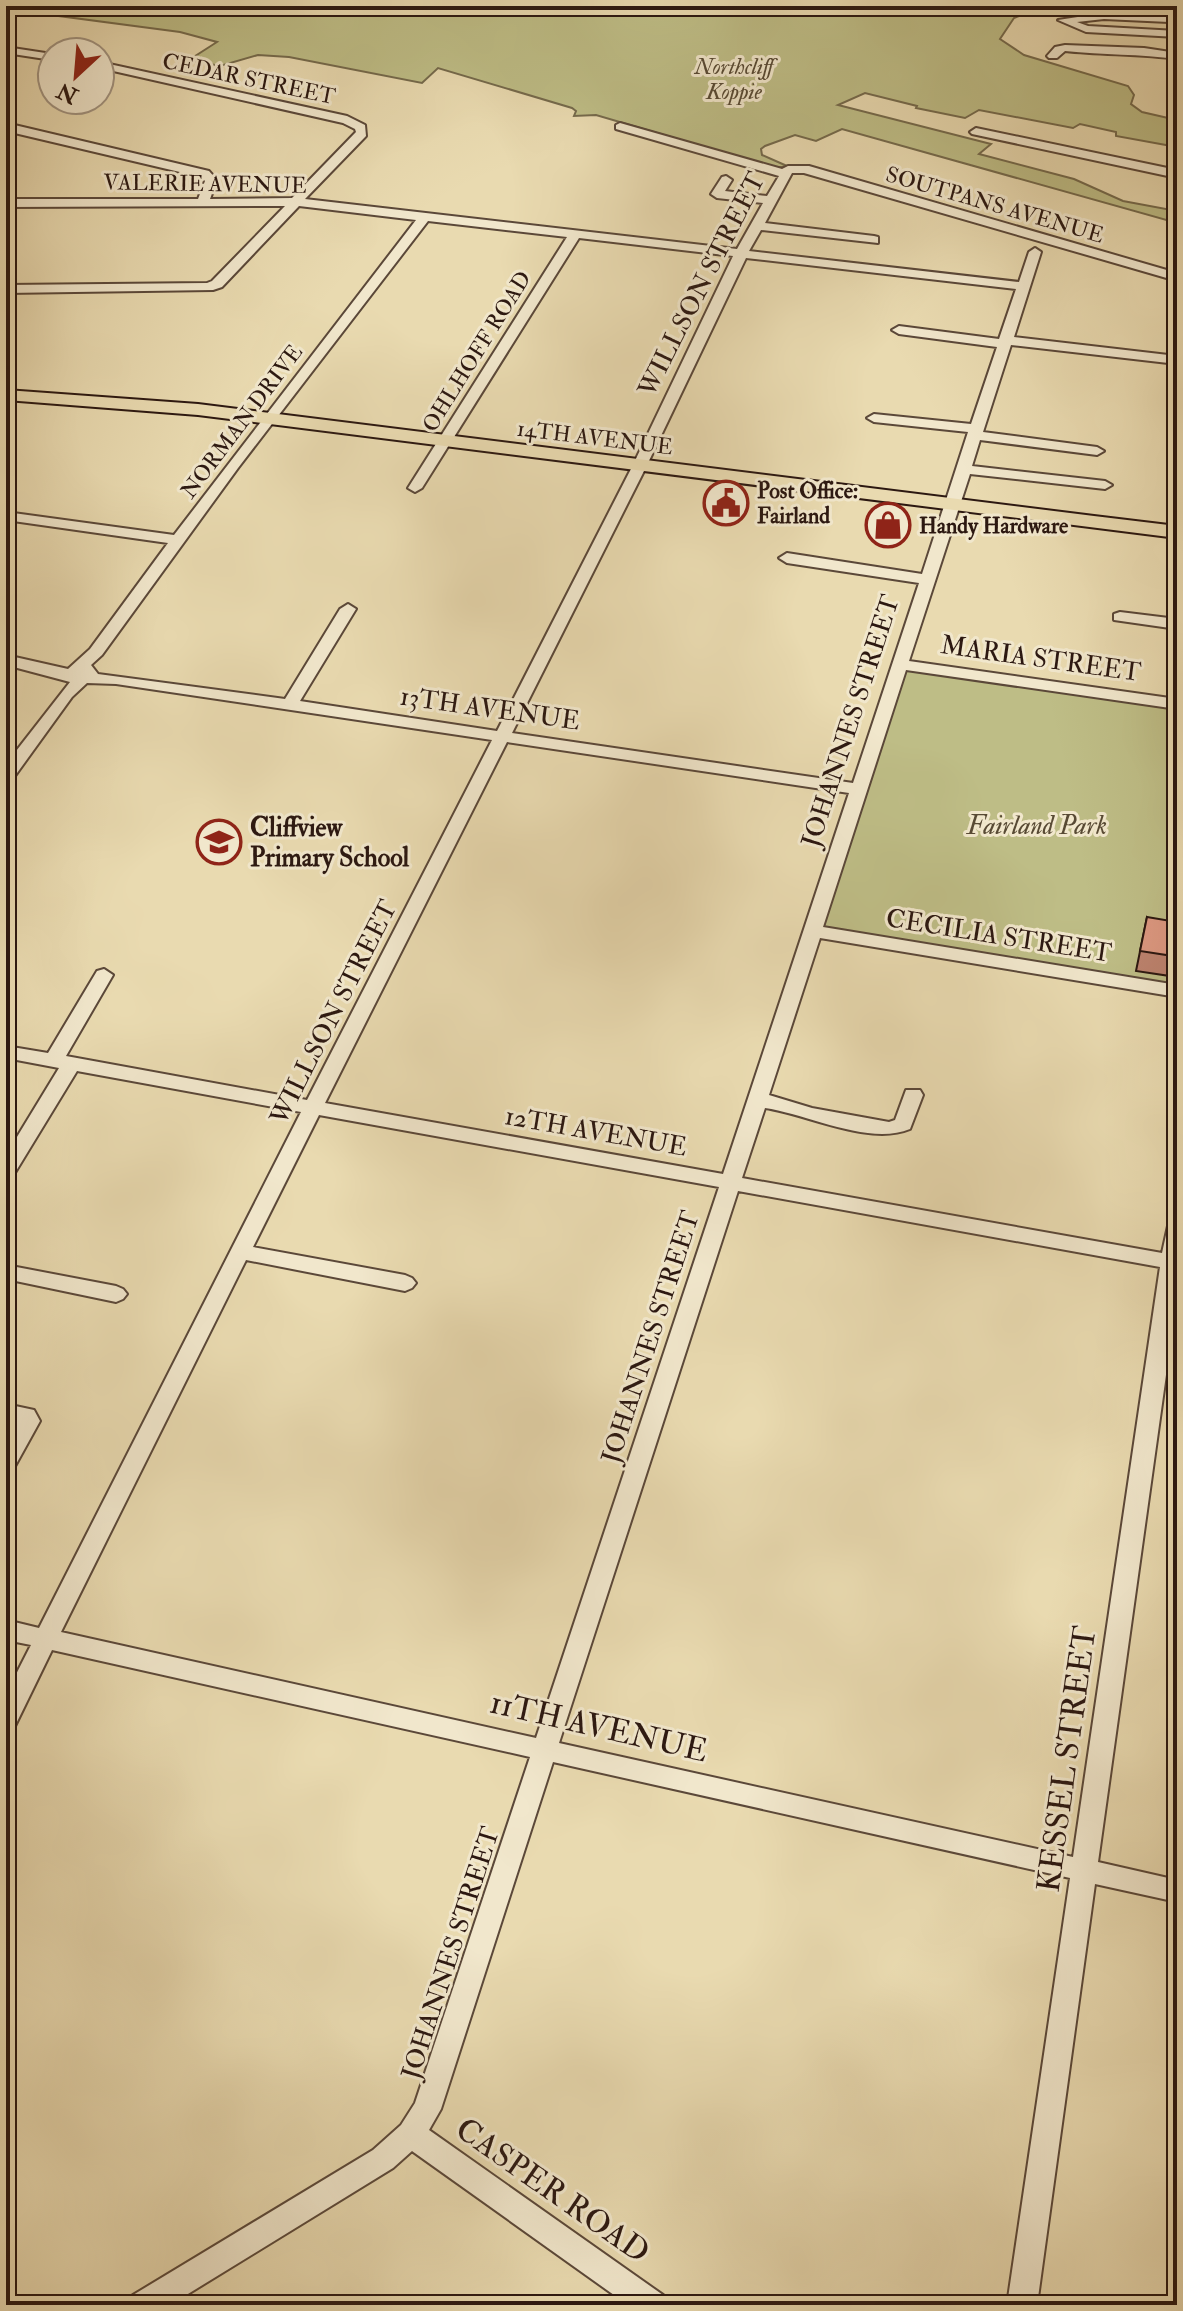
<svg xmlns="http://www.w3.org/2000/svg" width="1183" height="2311" font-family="'IM FELL Double Pica',serif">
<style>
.green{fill:#bebd86;stroke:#756a4c;stroke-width:2}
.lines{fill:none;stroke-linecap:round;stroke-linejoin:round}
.minor-casing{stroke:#5b4839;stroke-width:4}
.major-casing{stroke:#2c1811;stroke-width:4}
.minor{fill:#f1e7cc;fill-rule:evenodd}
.major{fill:#e9dab0;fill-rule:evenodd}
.wall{fill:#bd836f;stroke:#2c1811;stroke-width:2}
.building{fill:#dc9881;stroke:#2c1811;stroke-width:2}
.labels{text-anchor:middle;stroke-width:6;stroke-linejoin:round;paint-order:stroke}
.far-park-label{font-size:22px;font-style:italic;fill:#584a34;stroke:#f1e7cc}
.far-street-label{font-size:22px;fill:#2c1811;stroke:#f1e7cc}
.far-poi-label{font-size:22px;font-weight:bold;fill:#2c1811;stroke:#f1e7cc;text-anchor:start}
.street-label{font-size:26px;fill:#2c1811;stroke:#f1e7cc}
.park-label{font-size:26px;font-style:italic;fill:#584a34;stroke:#f1e7cc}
.poi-label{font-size:26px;font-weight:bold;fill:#2c1811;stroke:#f1e7cc;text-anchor:start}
.near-street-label{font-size:32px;fill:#2c1811;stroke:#f1e7cc}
</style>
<rect width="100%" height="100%" fill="#e9dab0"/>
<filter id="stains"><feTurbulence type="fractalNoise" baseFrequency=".0025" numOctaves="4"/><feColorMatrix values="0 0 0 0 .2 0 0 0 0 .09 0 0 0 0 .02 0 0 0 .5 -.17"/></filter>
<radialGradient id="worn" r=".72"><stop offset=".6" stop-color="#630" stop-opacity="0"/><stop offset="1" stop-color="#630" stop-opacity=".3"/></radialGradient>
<!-- green -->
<path class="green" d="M6,6H1033L1035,10L1014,18L1000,39L1024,55L1128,86L1134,95L1131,104L1142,112L1177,120V147L1116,136V132L1080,124L1073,128L979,110L965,118L916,108L917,106L865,93L838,105L991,144L979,154L1074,179L1123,201L1177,211V223L842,129L816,141L795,135L765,146L761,149L762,155L787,166L777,168L596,115L574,116L576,111L572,108L438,68L422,83L289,57L258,55L220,66L189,60L217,42L180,32L6,9Z
M897,666L1177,705V990L811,928Z"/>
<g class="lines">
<!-- minor casing -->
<g class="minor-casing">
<path id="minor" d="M1104,13L1169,16L1174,19L1169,22L1104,19L1077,22L1088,26L1177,31V37L1086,32L1058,20Z
M1065,45L1144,48L1177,53V59C1140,54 1103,55 1065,51L1057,58H1049L1047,56L1055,47Z
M6,47L52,54V60L6,53Z
M100,62L347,116L365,125L366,136L305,199L737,249L763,203L717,198L711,194L722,177L726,176L732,180L725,191L767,196L779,176L616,129V125L620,123L782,169L788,166H809L1177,273V281L804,173H792L765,223L874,236L878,237V243L761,230L749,251L1019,282L1029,252L1035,248L1041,252L1014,337L1177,356V364L1011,345L983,432L1097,447L1104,451L1097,455L980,440L972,466L1105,481L1112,485L1105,489L970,474L909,661L1177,699V709L906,670L823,927L1177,985V997L820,938L769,1095L812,1108L889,1122L895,1120L906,1090H920L923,1095L910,1129C869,1146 807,1114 765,1108L742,1178L1162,1253L1170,1217L1177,1215V1296L1098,1862L1177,1880V1902L1095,1884L1037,2305H1007L1070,1878L553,1762L441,2109L429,2130L663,2295L668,2305H628L412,2151L393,2168L170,2305H128L133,2295L373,2150L401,2125L415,2103L530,1757L52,1650L15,1726L6,1729V1694L31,1645L6,1640V1620L39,1628L301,1112L77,1071L13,1176L6,1178V1155L59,1068L6,1058V1046L48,1053L97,971L104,969L113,975L66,1056L307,1100L492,740L116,684L87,683L72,697L12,780L6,781V764L70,682L6,665V655L68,669L90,649L168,543L6,520V512L174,535L416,220L299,206L222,287L213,290L6,293V285L207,283L212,281L285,206L6,207V199H198L205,181L201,177L6,131V123L209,171L217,180L210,199L292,198L356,132L355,129L343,123L100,68ZM428,221L567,237L408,488L415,492L422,488L579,238L733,256L632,467L497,731L300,701L356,609L348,604L340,609L285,699L98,674L91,665L102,655L238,468ZM746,258L1016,289L999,339L899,326L892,330L899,334L997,347L971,424L874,414L867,418L874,422L968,432L922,574L787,553L779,558L787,563L919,583L853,783L512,733L646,467ZM507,742L849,793L723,1174L325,1103ZM319,1115L719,1187L536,1738L61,1632L246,1260L405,1291L412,1288L416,1283L412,1278L405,1275L253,1247ZM738,1191L1160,1267L1073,1857L559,1743Z
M976,128L1177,170V178L972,134L970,132Z
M1120,612L1177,619V629L1114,620V614Z
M6,1265L116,1286L123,1289L127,1294L123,1299L116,1302L6,1279Z
M6,1404L34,1410L40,1421L14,1468L6,1471V1442L17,1423L6,1420Z"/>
</g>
<!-- major casing -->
<g class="major-casing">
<path id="major" d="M6,390L198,404L1094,516L1177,526V538L198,415L6,400Z"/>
</g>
<!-- minor -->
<use href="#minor" class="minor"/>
<!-- major -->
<use href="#major" class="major"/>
</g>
<!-- wall -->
<path class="wall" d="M1147,917L1177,934L1170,976L1136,971Z"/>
<!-- building -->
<path class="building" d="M1147,917L1177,922V934L1173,956L1140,951Z"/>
<!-- icons -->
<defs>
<g id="civic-ring" transform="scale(2.3)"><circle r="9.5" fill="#f1e7cc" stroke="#8f2418" stroke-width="1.5"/><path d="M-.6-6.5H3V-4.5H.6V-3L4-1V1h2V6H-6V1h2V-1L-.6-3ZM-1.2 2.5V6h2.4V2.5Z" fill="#8f2418"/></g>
<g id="shop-ring" transform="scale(2.3)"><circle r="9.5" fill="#f1e7cc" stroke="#8f2418" stroke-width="1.5"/><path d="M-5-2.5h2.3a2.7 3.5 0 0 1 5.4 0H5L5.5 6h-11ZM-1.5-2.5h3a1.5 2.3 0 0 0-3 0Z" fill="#8f2418"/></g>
<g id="school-ring" transform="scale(2.3)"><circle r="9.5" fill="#f1e7cc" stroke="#8f2418" stroke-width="1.5"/><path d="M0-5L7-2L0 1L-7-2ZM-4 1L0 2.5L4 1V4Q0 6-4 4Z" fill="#8f2418"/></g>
</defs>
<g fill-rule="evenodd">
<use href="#civic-ring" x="726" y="503"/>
<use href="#shop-ring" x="888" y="525"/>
<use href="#school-ring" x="219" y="842"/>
</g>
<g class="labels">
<!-- far-park labels -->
<g class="far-park-label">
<text x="734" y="74">Northcliff<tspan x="734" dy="25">Koppie</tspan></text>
</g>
<!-- far-street labels -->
<g class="far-street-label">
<text transform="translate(249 78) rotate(12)" y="8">CEDAR STREET</text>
<text transform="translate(205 183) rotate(1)" y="8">VALERIE AVENUE</text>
<text transform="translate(995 204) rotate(16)" y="8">SOUTPANS AVENUE</text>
<text transform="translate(476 351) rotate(-58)" y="8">OHLHOFF ROAD</text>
<text transform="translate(241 421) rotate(-53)" y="8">NORMAN DRIVE</text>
<text transform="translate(595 437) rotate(7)" y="8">14TH AVENUE</text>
</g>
<!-- far-poi labels -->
<g class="far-poi-label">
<text x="757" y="498">Post Office:<tspan x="757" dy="25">Fairland</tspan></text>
<text x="919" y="533">Handy Hardware</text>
</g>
<!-- street labels -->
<g class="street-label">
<text transform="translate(701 284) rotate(-63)" y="9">WILLSON STREET</text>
<text transform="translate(1041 658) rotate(8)" y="9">MARIA STREET</text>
<text transform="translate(490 708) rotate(8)" y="9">13TH AVENUE</text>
<text transform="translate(850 721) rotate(-72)" y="9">JOHANNES STREET</text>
<text transform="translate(999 935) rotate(9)" y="9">CECILIA STREET</text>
<text transform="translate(333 1012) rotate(-63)" y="9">WILLSON STREET</text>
<text transform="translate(596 1131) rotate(10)" y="9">12TH AVENUE</text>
<text transform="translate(650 1337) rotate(-72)" y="9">JOHANNES STREET</text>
<text transform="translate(450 1953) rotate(-72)" y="9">JOHANNES STREET</text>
</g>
<!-- park labels -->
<g class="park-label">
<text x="1037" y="834">Fairland Park</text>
</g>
<!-- poi labels -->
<g class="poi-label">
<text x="250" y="836">Cliffview<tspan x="250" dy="30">Primary School</tspan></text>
</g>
<!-- near-street labels -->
<g class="near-street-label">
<text transform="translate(599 1726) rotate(13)" y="11">11TH AVENUE</text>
<text transform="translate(1066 1759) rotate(-82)" y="11">KESSEL STREET</text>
<text transform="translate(553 2190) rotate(35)" y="11">CASPER ROAD</text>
</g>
</g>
<!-- margin -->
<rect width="1183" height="2311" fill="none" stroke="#e9dab0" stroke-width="32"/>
<rect x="8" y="8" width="1167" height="2295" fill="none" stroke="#2c1811" stroke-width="4"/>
<rect x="16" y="16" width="1151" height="2279" fill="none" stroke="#2c1811" stroke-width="2"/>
<!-- north arrow -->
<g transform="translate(76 76) rotate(206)"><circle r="38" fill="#f1e7cc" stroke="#a29481" stroke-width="2"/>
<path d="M0-6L14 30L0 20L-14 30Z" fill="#8f2418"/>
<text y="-12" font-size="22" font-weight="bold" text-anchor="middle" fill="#2c1811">N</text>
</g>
<rect width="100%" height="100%" filter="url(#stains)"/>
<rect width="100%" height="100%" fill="url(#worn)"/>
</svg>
